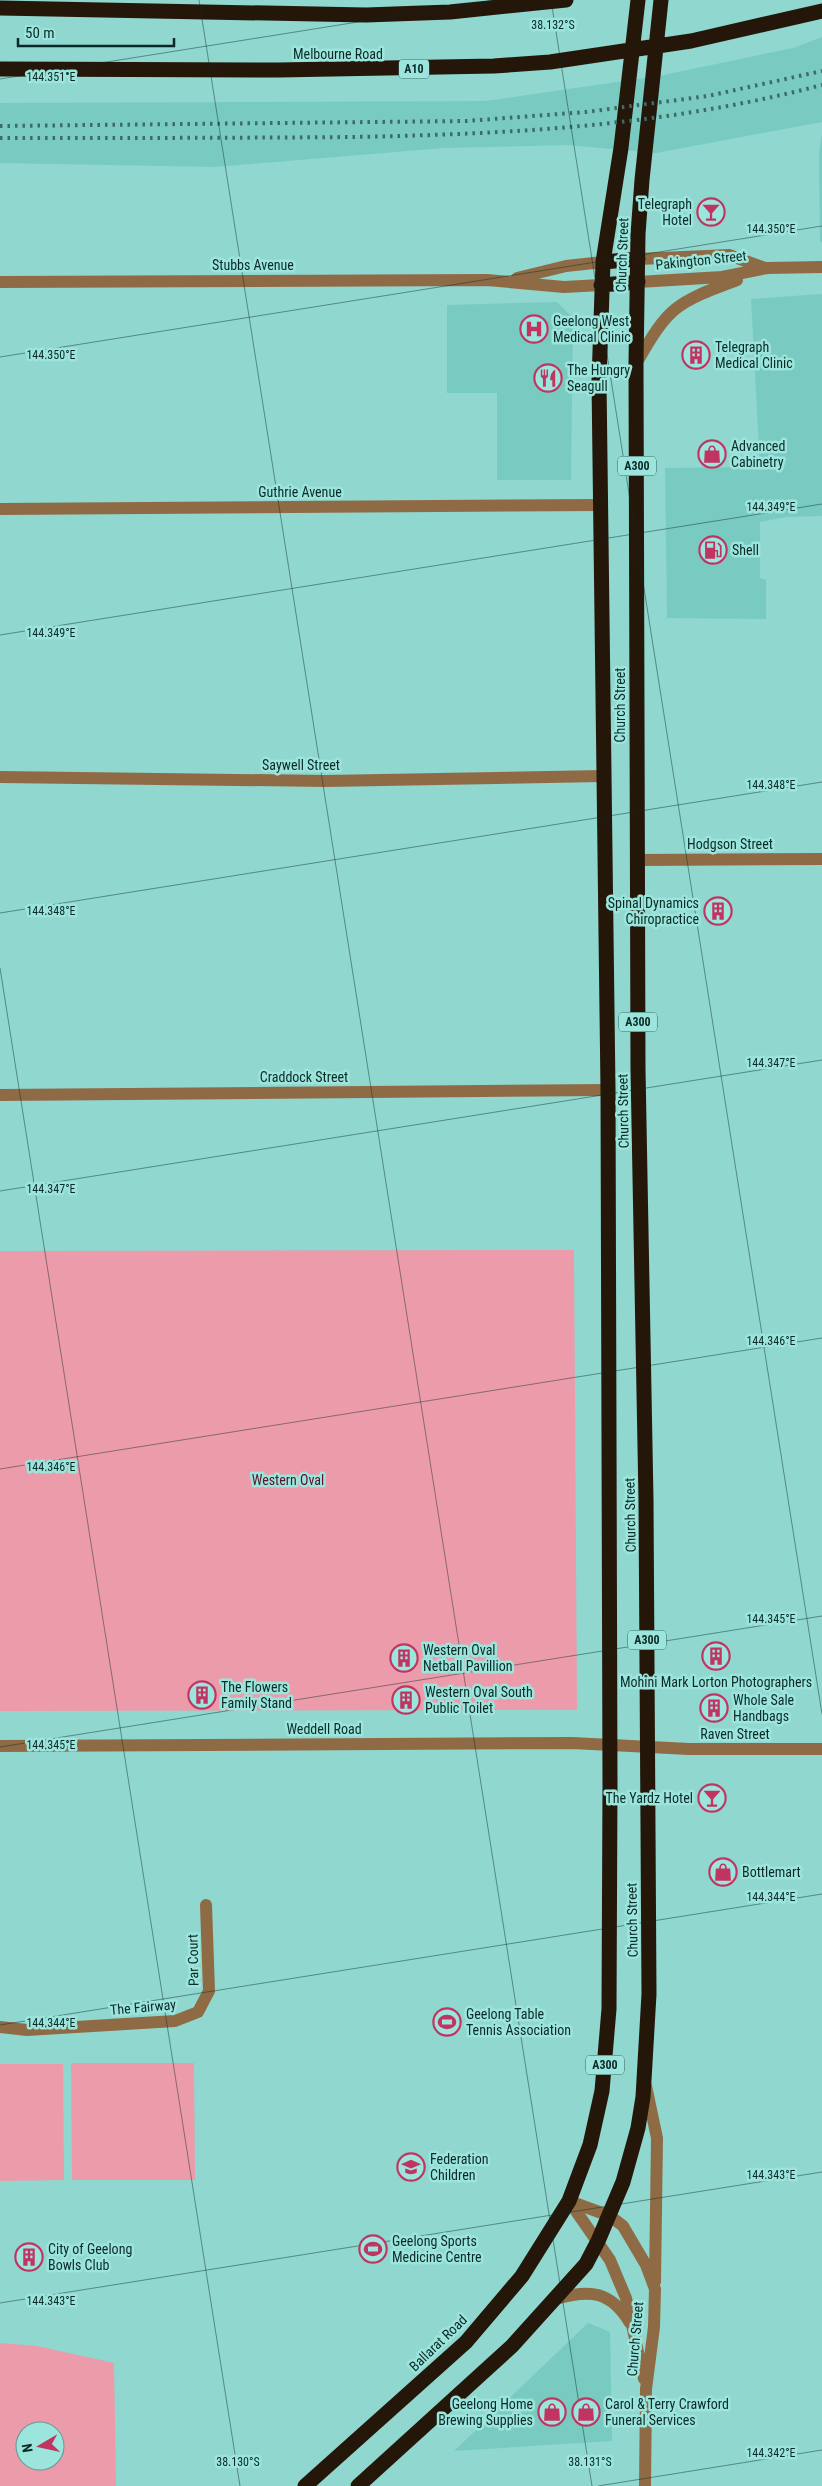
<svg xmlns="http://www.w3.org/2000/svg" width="822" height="2486" font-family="'Roboto Condensed',sans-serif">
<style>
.built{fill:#79cbc2}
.green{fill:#ec9bab;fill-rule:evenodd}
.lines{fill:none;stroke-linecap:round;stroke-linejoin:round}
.minor{stroke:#8f6b45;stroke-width:12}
.highway{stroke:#24170a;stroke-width:15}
.rail{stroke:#3d6b67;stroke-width:4;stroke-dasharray:2.5 5;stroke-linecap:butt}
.ticks{fill:none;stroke:#0b2a27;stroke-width:1;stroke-opacity:0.45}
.labels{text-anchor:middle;stroke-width:5;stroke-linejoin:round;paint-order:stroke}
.shield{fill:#9ce5dc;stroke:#36625d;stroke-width:1}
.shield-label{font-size:12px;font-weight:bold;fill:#0b2a27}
.street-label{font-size:14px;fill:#0b2a27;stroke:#9ce5dc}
.poi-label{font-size:14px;fill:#0b2a27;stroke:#9ce5dc;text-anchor:start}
.park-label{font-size:14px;fill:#5e102a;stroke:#9ce5dc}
.ticks-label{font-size:12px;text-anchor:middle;fill:#0b2a27;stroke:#9ce5dc;stroke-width:5;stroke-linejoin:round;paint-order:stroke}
</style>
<rect width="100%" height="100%" fill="#8fd7cf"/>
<!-- built -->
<path class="built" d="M822,37V122L656,153L567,145L444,148L215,167L0,163V103L486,101L659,76L793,48Z
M822,134V242H820L819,152Z
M822,294V516L786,517L760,522V578L766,580V619L667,618L665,468L760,467L751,299Z
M557,302L573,318L571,480H497V393H447V305Z
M588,2323L610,2332L612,2441L454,2451Z"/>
<!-- green -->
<path class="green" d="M574,1250L577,1710L0,1711V1251Z
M71,2063H194L195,2180H72Z
M0,2064H63L64,2180L0,2181Z
M0,2343L37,2346L114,2363L116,2486H0ZM25,2431H55V2461H25Z"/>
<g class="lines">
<!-- minor -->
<path class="minor" d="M638,259L729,255L765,268
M517,278L566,266L603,262
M0,282L487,280L564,287L601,285
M638,282L722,277L767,268L822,267
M636,364C669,306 675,303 737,280
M0,509L599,505
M0,777L326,781L602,776
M637,860L822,859
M0,1095L608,1090
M0,1746L572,1743L689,1749H822
M0,2027L27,2030L175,2021L198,2012L209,1991L206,1905
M646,2086L657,2138L655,2282
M569,2201L610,2216L623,2226L646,2265L655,2289L654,2327L646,2389L645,2486
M569,2201L610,2260L626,2298L644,2379
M556,2299C590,2289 611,2291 630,2323"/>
<!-- highway -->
<path class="highway" d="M0,8L366,15L450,12L566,0
M0,69L279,70L494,66L550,62L691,41L822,11
M603,262L638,259
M601,285L638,282
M305,2486L466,2342L522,2276L569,2201L590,2145L602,2091L609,2009L610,1785L608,1090L599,381L603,262L621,148L638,0
M358,2486L512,2346L586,2264L598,2241L623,2182L638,2128L643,2097L649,1994L646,1500L638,1069L636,364L638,234L642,180L661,0"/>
<!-- rail -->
<path class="rail" d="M0,126L466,121L586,112L708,96L822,71
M0,138C118,138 235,138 353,137C514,134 665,126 822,85"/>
</g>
<!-- ticks -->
<path class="ticks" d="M199,0L592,2486M551,0L822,1714M0,79L496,0M0,357L822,226M0,635L822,504M0,913L822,782M0,968L240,2486M0,1191L822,1060M0,1469L822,1338M0,1747L822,1616M0,2025L822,1894M0,2303L822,2172M598,2486L822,2450"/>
<!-- icons -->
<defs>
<g id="bar-ring" transform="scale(1.4375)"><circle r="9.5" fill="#9ce5dc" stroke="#c13461" stroke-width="1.5"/><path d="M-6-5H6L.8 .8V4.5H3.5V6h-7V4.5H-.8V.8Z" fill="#c13461"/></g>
<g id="hospital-ring" transform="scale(1.4375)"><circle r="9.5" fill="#9ce5dc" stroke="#c13461" stroke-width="1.5"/><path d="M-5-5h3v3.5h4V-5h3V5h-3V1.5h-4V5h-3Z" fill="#c13461"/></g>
<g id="building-ring" transform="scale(1.4375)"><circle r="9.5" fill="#9ce5dc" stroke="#c13461" stroke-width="1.5"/><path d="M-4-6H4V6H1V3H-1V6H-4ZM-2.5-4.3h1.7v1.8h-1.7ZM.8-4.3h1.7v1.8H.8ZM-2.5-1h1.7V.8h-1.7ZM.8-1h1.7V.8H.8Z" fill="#c13461"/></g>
<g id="restaurant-ring" transform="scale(1.4375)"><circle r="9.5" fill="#9ce5dc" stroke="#c13461" stroke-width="1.5"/><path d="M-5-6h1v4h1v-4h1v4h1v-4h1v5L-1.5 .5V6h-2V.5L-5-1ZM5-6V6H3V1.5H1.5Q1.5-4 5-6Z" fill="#c13461"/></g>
<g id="shop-ring" transform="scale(1.4375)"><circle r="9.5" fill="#9ce5dc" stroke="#c13461" stroke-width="1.5"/><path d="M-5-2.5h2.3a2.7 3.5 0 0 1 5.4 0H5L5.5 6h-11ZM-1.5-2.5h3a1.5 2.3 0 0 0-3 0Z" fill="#c13461"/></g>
<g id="fuel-ring" transform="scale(1.4375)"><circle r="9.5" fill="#9ce5dc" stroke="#c13461" stroke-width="1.5"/><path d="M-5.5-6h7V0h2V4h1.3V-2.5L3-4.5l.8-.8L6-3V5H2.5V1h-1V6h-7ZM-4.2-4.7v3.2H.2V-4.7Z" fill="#c13461"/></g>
<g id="stadium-ring" transform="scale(1.4375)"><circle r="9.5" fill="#9ce5dc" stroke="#c13461" stroke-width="1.5"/><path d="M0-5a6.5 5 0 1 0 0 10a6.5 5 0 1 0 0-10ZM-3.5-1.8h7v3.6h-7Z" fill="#c13461"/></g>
<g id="school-ring" transform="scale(1.4375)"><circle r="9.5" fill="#9ce5dc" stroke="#c13461" stroke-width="1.5"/><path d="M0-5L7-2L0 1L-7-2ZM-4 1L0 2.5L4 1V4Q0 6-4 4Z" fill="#c13461"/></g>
</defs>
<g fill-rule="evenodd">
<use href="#bar-ring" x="711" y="212"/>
<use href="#hospital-ring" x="534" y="329"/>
<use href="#building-ring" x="696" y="355"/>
<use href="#restaurant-ring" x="548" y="378"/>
<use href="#shop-ring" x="712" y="454"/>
<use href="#fuel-ring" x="713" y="550"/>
<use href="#building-ring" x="718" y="911"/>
<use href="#building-ring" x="716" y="1656"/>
<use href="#building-ring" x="404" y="1658"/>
<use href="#building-ring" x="202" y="1695"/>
<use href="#building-ring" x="406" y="1700"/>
<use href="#building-ring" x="714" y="1708"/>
<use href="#bar-ring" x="712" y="1798"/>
<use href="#shop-ring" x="723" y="1872"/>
<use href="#stadium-ring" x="447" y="2022"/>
<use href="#school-ring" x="411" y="2167"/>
<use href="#stadium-ring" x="373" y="2249"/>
<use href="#building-ring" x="29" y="2257"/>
<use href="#shop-ring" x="552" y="2412"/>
<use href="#shop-ring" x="586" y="2412"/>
</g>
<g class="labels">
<!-- shield labels -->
<g class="shield">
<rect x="399" y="59.5" width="30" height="19" rx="4"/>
<rect x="618" y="456.5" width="38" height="19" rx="4"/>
<rect x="619" y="1012.5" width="38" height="19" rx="4"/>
<rect x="628" y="1630.5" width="38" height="19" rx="4"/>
<rect x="586" y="2055.5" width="38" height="19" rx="4"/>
</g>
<g class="shield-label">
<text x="414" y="73">A10</text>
<text x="637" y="470">A300</text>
<text x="638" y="1026">A300</text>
<text x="647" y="1644">A300</text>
<text x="605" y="2069">A300</text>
</g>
<!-- street labels -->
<g class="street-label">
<text x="338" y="59">Melbourne Road</text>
<text transform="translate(622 255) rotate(-88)" y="5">Church Street</text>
<text transform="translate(701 260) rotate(-6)" y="5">Pakington Street</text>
<text x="253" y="270">Stubbs Avenue</text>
<text x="300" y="497">Guthrie Avenue</text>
<text transform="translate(620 705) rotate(-90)" y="5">Church Street</text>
<text x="301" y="770">Saywell Street</text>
<text x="730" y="849">Hodgson Street</text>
<text x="304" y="1082">Craddock Street</text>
<text transform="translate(623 1111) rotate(-91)" y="5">Church Street</text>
<text transform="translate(630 1515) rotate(-91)" y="5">Church Street</text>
<text x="324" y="1734">Weddell Road</text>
<text x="735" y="1739">Raven Street</text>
<text transform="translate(632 1920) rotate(-91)" y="5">Church Street</text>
<text transform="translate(193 1960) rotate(-91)" y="5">Par Court</text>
<text transform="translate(143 2007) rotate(-5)" y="5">The Fairway</text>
<text transform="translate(635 2339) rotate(-85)" y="5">Church Street</text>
<text transform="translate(438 2343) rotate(-44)" y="5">Ballarat Road</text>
</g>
<!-- poi labels -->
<g class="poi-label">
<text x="692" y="209" text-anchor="end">Telegraph<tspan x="692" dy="16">Hotel</tspan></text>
<text x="553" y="326">Geelong West<tspan x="553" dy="16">Medical Clinic</tspan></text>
<text x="715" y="352">Telegraph<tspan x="715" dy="16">Medical Clinic</tspan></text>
<text x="567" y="375">The Hungry<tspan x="567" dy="16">Seagull</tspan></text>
<text x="731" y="451">Advanced<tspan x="731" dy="16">Cabinetry</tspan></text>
<text x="732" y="555">Shell</text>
<text x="699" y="908" text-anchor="end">Spinal Dynamics<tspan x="699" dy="16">Chiropractice</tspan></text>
<text x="423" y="1655">Western Oval<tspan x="423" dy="16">Netball Pavillion</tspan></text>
<text x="716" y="1687" text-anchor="middle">Mohini Mark Lorton Photographers</text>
<text x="221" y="1692">The Flowers<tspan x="221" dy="16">Family Stand</tspan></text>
<text x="425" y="1697">Western Oval South<tspan x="425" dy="16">Public Toilet</tspan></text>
<text x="733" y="1705">Whole Sale<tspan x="733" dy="16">Handbags</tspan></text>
<text x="693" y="1803" text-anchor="end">The Yardz Hotel</text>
<text x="742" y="1877">Bottlemart</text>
<text x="466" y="2019">Geelong Table<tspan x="466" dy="16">Tennis Association</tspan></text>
<text x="430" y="2164">Federation<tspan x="430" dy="16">Children</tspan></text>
<text x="392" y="2246">Geelong Sports<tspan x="392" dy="16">Medicine Centre</tspan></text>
<text x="48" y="2254">City of Geelong<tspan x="48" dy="16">Bowls Club</tspan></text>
<text x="533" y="2409" text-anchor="end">Geelong Home<tspan x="533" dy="16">Brewing Supplies</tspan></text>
<text x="605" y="2409">Carol &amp; Terry Crawford<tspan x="605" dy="16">Funeral Services</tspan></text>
</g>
<!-- park labels -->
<g class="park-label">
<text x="288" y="1485">Western Oval</text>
</g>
</g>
<g class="ticks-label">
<text x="553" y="29">38.132°S</text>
<text x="51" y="81">144.351°E</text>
<text x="771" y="233">144.350°E</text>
<text x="51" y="359">144.350°E</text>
<text x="771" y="511">144.349°E</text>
<text x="51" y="637">144.349°E</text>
<text x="771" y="789">144.348°E</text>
<text x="51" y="915">144.348°E</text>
<text x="771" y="1067">144.347°E</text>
<text x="51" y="1193">144.347°E</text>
<text x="771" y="1345">144.346°E</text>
<text x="51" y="1471">144.346°E</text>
<text x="771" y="1623">144.345°E</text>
<text x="51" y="1749">144.345°E</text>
<text x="771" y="1901">144.344°E</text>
<text x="51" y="2027">144.344°E</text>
<text x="771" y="2179">144.343°E</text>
<text x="51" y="2305">144.343°E</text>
<text x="771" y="2457">144.342°E</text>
<text x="238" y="2466">38.130°S</text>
<text x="590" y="2466">38.131°S</text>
</g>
<!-- north arrow -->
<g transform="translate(40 2446) rotate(261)"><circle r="24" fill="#9ce5dc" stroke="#629a94"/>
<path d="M0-4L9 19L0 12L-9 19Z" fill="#c13461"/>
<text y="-8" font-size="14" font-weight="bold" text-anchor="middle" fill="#0b2a27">N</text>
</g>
<!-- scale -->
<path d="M18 38v8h156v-8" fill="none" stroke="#0b2a27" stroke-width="2.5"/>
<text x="25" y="38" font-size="15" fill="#0b2a27" stroke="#9ce5dc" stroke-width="4" paint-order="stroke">50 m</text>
</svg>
